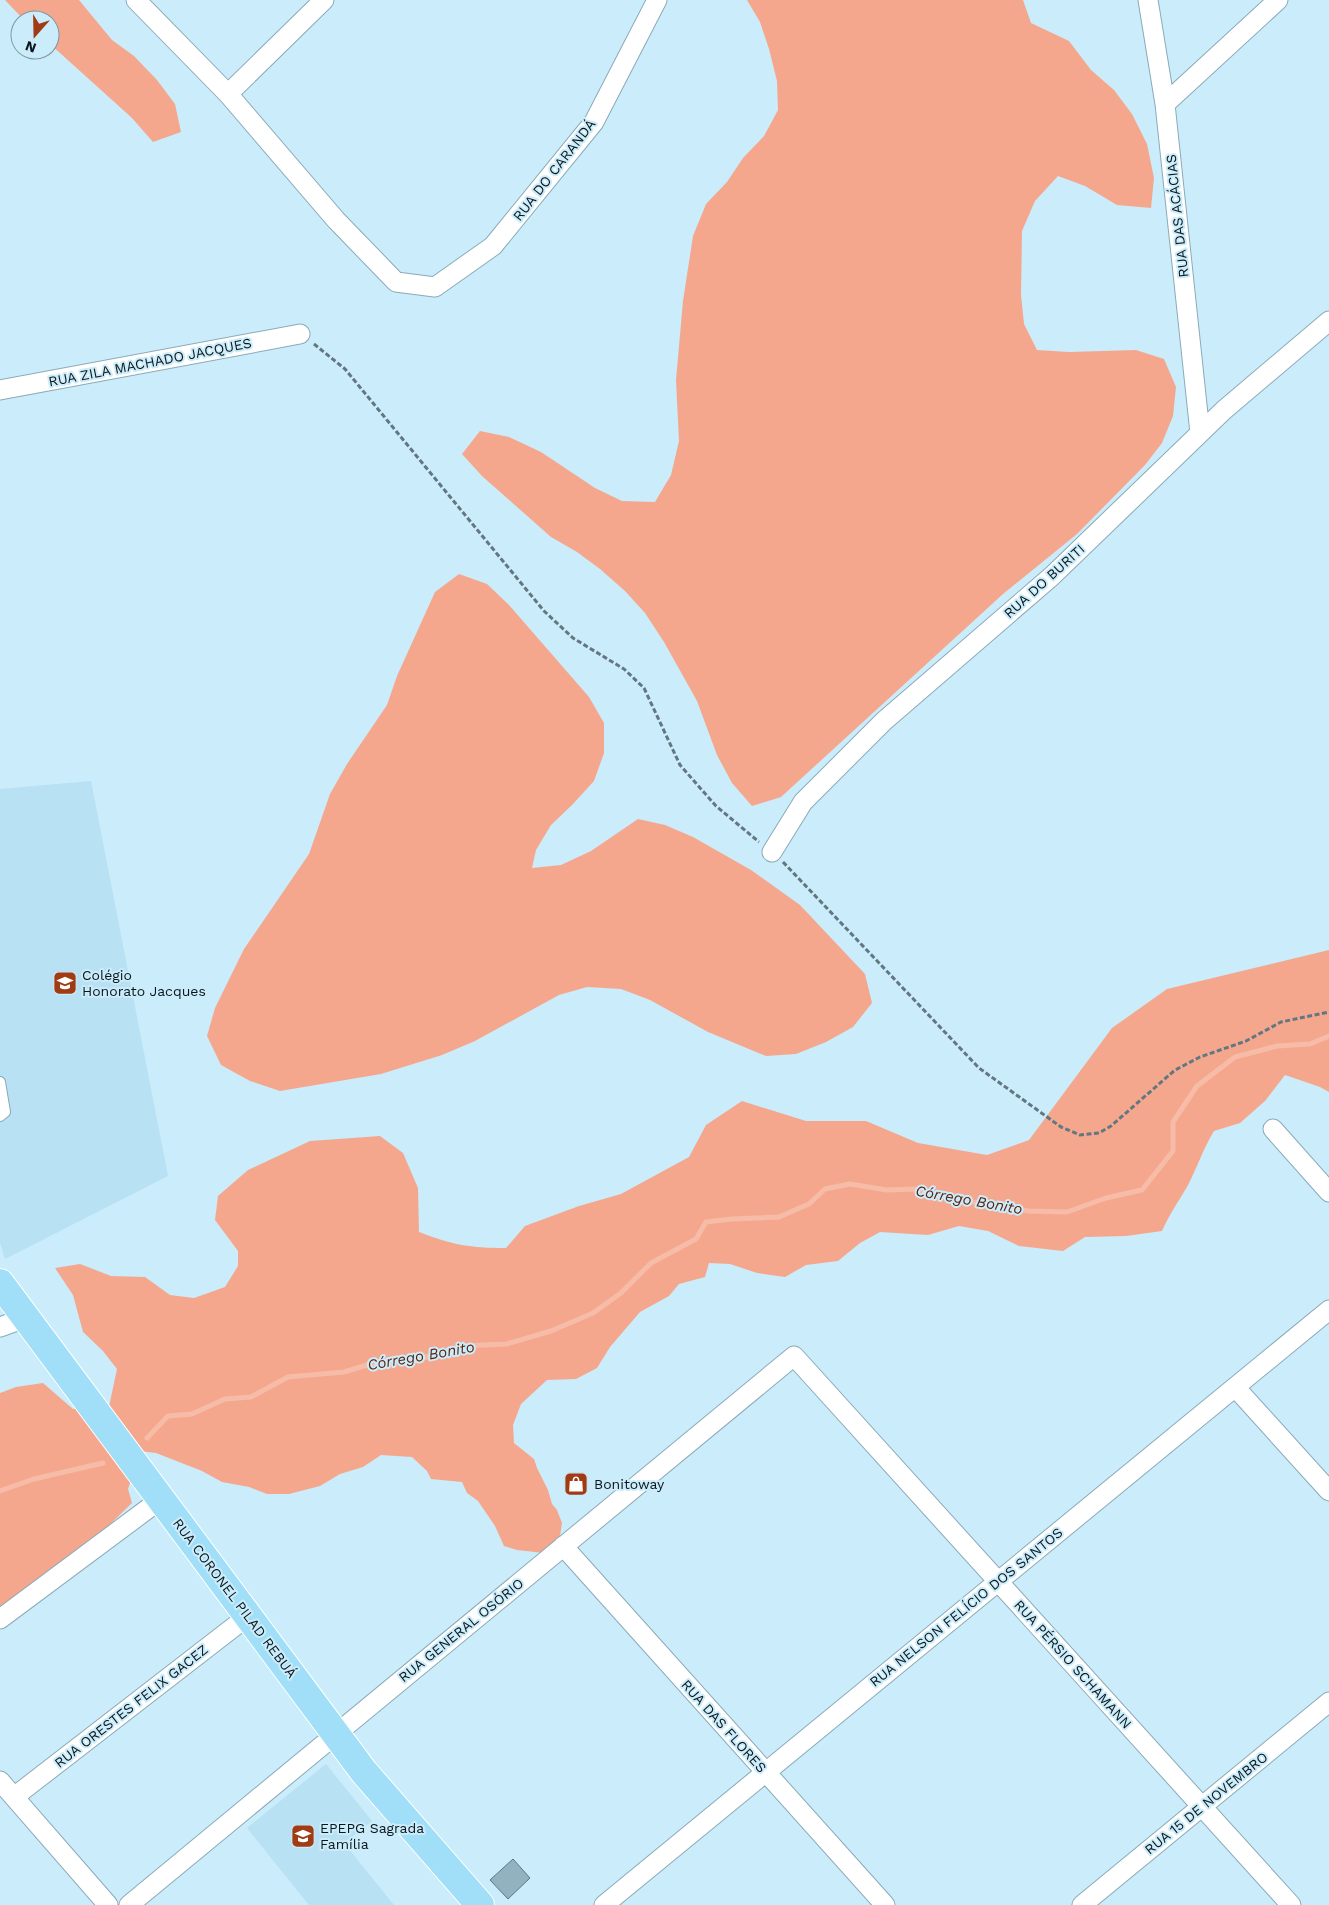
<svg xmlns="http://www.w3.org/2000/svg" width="1329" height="1905" font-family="'Work Sans',sans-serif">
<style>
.built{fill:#b8e1f3}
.green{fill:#f5a78e}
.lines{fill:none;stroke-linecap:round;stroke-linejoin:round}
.stream{stroke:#f6bca8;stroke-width:5}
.building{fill:#93b2c0;stroke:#5a7885}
.lane-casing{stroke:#8baab8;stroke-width:12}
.street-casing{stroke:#8baab8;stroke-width:21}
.primary-casing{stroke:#fff;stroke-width:30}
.path{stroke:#627781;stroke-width:3;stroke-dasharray:5 2.5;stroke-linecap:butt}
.lane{stroke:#fff;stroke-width:10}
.street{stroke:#fff;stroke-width:19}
.primary{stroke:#a0dff7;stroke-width:28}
.labels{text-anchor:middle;stroke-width:4;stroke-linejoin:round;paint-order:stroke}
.street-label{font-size:14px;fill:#0b161b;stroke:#cbecfa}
.poi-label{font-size:14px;fill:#0b161b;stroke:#cbecfa;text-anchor:start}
.water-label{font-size:15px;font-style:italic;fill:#5d230e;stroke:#cbecfa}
</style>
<rect width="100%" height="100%" fill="#cbecfa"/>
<!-- built -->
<path class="built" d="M91,781L168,1176L5,1259L0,1243V789Z
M326,1764L372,1821L344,1843L394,1905H309L247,1828Z"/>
<!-- green -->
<path class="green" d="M5,0H79L112,40L134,56L157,80L175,104L181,132L153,142L132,118L50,44V20H24Z
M747,0H1023L1031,23L1069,41L1091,70L1114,90L1132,114L1147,144L1154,178L1151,208L1117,205L1085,186L1058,176L1035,201L1022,231L1021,295L1024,324L1037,350L1069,352L1136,350L1164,359L1176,387L1173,416L1162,443L1145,465L1077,534L1003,594L781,797L752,806L732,783L717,755L697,701L664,642L645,613L625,591L600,569L577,552L551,537L482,476L462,454L480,431L509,437L541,452L595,488L622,501L655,502L671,475L679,441L676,380L683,301L693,236L706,204L727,182L743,158L764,136L778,110L777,81L769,49L760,22Z
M459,574L487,584L509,605L589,697L604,723V753L594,781L572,805L551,825L536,850L532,868L561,865L591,851L638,819L665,825L693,837L751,870L800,905L865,974L872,1003L853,1027L826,1042L796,1054L766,1056L708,1032L650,1000L621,989L587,987L559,995L475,1041L442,1055L381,1074L280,1091L250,1081L221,1065L207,1036L215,1008L244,949L309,854L330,794L347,764L387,705L397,676L435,592Z
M1329,950V1092L1320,1087L1285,1075L1265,1101L1240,1123L1214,1131C1203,1149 1197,1168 1187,1187C1178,1202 1169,1215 1162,1231L1126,1236L1085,1237L1063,1251L1019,1246L988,1231L959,1226L928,1235L880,1232L860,1243L838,1261L806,1265L785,1277L757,1273L730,1264L709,1263L705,1277L679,1284L669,1296L640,1312L610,1347L597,1368L576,1379L547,1380L521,1404L513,1425L514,1443L534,1459L537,1468L548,1490L552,1504L557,1510L562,1523L560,1536L554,1545L544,1553L517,1550L504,1546L495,1526L478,1501L467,1493L462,1482L431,1479L427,1471L412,1457L381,1455L363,1467L340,1474L320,1486L289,1494H267L249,1487L222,1482L202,1471L156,1453L131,1450L107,1416L117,1369L103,1351L83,1332L73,1295L55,1268L80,1264L111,1276L145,1277L170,1295L194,1298L225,1287L238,1266V1251L215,1220L218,1196L248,1170L310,1141L380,1136L403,1153L418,1188L419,1232C453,1245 470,1248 506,1248L525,1226L579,1206L621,1194L689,1157L706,1125L742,1101L806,1121H866L918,1143L987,1155L1029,1140L1112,1028L1167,989Z
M43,1383L73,1409L89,1408L134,1472L128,1489L132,1503L100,1534L0,1611V1393L16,1387Z"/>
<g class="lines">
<!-- stream -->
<path class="stream" d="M147,1438L168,1416L192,1414L225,1399L251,1397L288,1377L344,1372L380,1361L423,1358L463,1346L507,1344L551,1331L593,1313L621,1293L651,1263L696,1239L706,1222L732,1219L779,1217L809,1204L825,1189L850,1184L887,1190L916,1189L959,1201L994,1204L1028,1211L1067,1212L1106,1198L1142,1190L1173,1151V1122L1197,1086L1235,1057L1277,1046L1310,1044L1329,1036
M0,1491L34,1479L103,1463"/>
</g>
<!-- building -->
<path class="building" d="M513,1859L530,1878L508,1899L490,1880Z"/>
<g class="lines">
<!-- lane casing -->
<g class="lane-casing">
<path id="lane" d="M0,1082L5,1112L0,1116"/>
</g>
<!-- street casing -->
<g class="street-casing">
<path id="street" d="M136,0L228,94L336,220L396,282L435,287L493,246L594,122L657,0
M1148,0L1165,104L1200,433
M228,94L324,0
M1165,104L1278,0
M0,390L300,334
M772,852L803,802L884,721L1052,576L1224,410L1329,321
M1273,1129L1329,1192
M0,1327L25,1318
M1235,1387L1329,1491
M563,1546L885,1905
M0,1619L161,1499
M0,1781L108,1905
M14,1797L248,1616
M129,1905L794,1356L1291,1905
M604,1905L1329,1310
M1082,1905L1329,1702"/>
</g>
<!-- primary casing -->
<g class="primary-casing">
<path id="primary" d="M0,1283L364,1772L480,1905"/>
</g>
<!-- path -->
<path class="path" d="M314,344L345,369L544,611L573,638L624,669L644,688L680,765L716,806L759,842
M783,862L979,1068L1061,1127L1080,1135L1099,1133L1111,1126L1175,1070L1200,1057L1246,1041L1281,1022L1329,1012"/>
<!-- lane -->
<use href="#lane" class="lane"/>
<!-- street -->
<use href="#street" class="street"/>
<!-- primary -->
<use href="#primary" class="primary"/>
</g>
<!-- icons -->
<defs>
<g id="school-square" transform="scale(1.25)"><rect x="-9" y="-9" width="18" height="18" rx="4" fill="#a13b14" stroke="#cbecfa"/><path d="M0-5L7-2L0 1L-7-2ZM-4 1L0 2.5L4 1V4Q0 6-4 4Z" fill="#fff"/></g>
<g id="shop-square" transform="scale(1.25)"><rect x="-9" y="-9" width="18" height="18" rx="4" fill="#a13b14" stroke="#cbecfa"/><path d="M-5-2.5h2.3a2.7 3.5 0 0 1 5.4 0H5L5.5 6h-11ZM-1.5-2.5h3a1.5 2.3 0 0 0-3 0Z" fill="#fff"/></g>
</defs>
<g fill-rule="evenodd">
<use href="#school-square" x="65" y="983"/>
<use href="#shop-square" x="576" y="1484"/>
<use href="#school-square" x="303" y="1836"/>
</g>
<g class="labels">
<!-- street labels -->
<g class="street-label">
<text transform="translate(554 170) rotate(-52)" y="5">RUA DO CARANDÁ</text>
<text transform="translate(1177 216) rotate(-96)" y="5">RUA DAS ACÁCIAS</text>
<text transform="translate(150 362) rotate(-11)" y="5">RUA ZILA MACHADO JACQUES</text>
<text transform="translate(1044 581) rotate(-42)" y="5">RUA DO BURITI</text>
<text transform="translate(235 1598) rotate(53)" y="5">RUA CORONEL PILAD REBUÁ</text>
<text transform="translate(966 1607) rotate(-39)" y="5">RUA NELSON FELÍCIO DOS SANTOS</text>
<text transform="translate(461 1630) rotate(-39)" y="5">RUA GENERAL OSÓRIO</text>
<text transform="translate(1073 1664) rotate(48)" y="5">RUA PÉRSIO SCHAMANN</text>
<text transform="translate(131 1706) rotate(-38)" y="5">RUA ORESTES FELIX GACEZ</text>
<text transform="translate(724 1726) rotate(48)" y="5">RUA DAS FLORES</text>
<text transform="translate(1206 1803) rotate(-39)" y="5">RUA 15 DE NOVEMBRO</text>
</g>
<!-- poi labels -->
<g class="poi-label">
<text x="82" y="980">Colégio<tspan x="82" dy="16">Honorato Jacques</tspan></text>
<text x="594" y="1489">Bonitoway</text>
<text x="320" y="1833">EPEPG Sagrada<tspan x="320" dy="16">Família</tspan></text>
</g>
<!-- water labels -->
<g class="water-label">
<text transform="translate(969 1200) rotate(10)" y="5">Córrego Bonito</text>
<text transform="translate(421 1356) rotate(-10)" y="5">Córrego Bonito</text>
</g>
</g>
<!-- north arrow -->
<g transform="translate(35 35) rotate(200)"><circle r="24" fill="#cbecfa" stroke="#7e96a1"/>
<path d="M0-4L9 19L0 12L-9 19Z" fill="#a13b14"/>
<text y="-8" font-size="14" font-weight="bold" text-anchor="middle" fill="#0b161b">N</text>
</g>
</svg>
